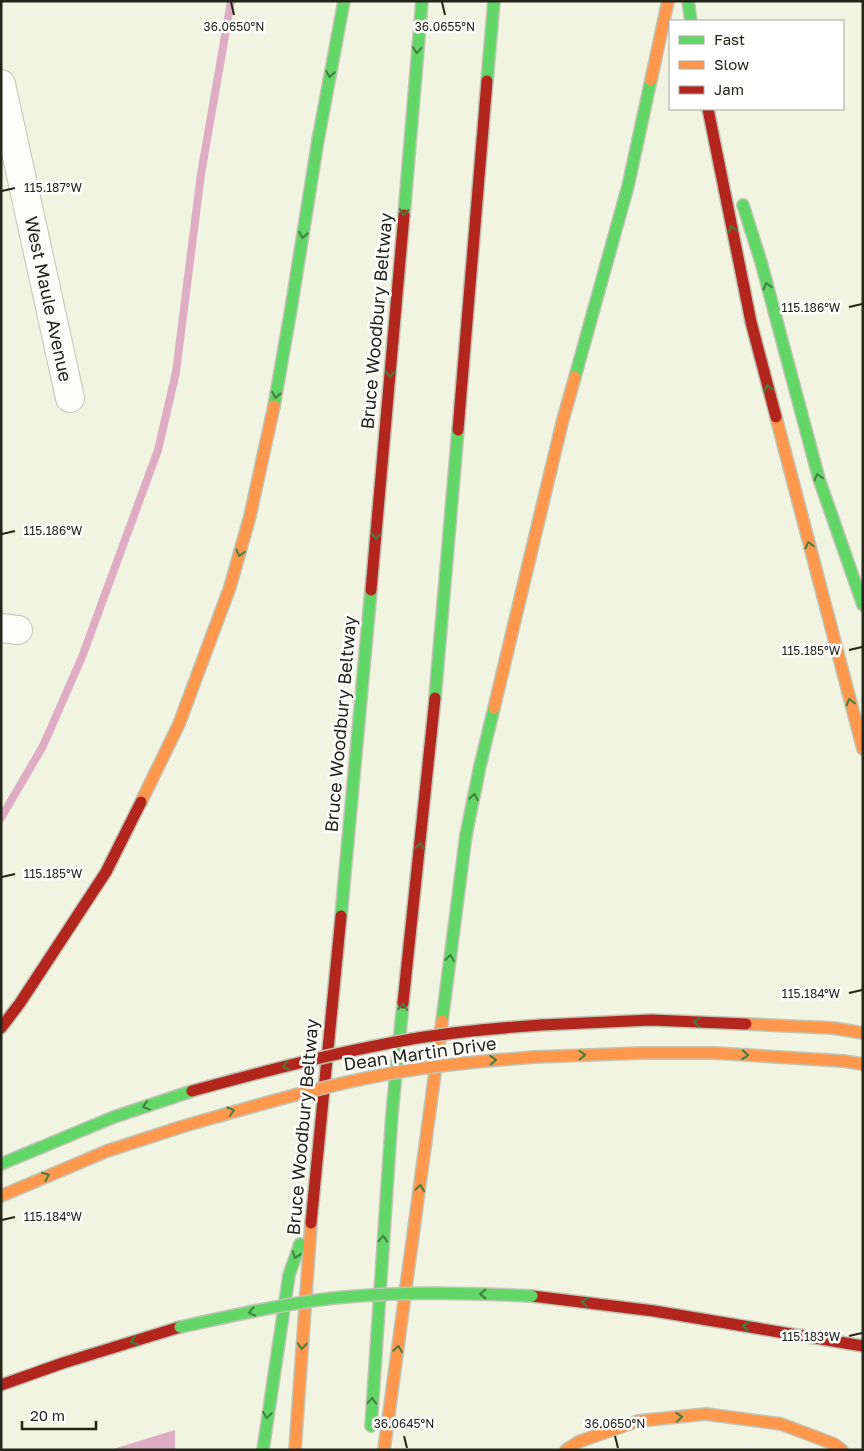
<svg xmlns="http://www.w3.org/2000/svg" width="864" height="1451" font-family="'Golos Text',sans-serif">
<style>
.water{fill:#deadc3}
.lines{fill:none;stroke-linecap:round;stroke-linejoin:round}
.stream{stroke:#deadc3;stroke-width:8}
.street-casing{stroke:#c1c4b5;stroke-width:30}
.fast-casing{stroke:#c1c4b5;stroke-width:14}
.slow-casing{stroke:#c1c4b5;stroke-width:14}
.jam-casing{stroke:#c1c4b5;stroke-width:14}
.street{stroke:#fdfdfa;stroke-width:28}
.fast{stroke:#63d668;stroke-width:11}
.slow{stroke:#ff974d;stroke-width:11}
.jam{stroke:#b3261e;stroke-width:11}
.fast-bridge-casing{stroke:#c1c4b5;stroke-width:14;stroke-linecap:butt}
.slow-bridge-casing{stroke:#c1c4b5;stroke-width:14;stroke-linecap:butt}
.jam-bridge-casing{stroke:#c1c4b5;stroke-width:14;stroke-linecap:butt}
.fast-bridge{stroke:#63d668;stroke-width:11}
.slow-bridge{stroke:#ff974d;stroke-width:11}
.jam-bridge{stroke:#b3261e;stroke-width:11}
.oneway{stroke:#427e40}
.ticks{fill:none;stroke:#222518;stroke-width:2}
.labels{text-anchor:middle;stroke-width:5;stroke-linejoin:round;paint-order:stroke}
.street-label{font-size:18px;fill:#222518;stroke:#fff}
.ticks-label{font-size:12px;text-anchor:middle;fill:#222518;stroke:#fff;stroke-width:5;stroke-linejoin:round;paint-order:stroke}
</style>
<rect width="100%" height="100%" fill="#f0f4e0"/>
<!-- water -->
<path class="water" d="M175,1430V1450H110Z"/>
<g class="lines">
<!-- stream -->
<path class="stream" d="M1,818L43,746L82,657L158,450L176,372L201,174L231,1"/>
<!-- street casing -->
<g class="street-casing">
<path id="street" d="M1,84L70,398
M1,628L18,630"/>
</g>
<!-- fast casing -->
<g class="fast-casing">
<path id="fast" d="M688,1L691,21
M487,81L494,1
M743,205L761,262L819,479L863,605
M404,215L422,1
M575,377L628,186L651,80
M274,406L291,309L318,140L344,1
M435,698L458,430
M341,916L371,590
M442,1021L466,835L480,766L494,708
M1,1164L114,1117L192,1091
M371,1426L392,1114L403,1003
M263,1450L289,1275L300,1244"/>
</g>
<!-- slow casing -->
<g class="slow-casing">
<path id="slow" d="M651,80L668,1
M776,417L863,749
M494,708L562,423L575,377
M141,802L179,724L230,587L250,516L274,406
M746,1024L833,1028L863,1033
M534,1057L643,1053H714L843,1061L863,1064
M1,1196L107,1151L184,1126
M295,1450L311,1223
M384,1450L442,1021
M566,1450L578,1442L638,1421L706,1414L781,1424L834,1444L842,1450"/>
</g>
<!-- jam casing -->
<g class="jam-casing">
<path id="jam" d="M708,109L751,322L776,417
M458,430L487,81
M371,590L404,215
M403,1003L435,698
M541,1025L651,1020L746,1024
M1,1028L20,1003L106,872L141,802
M311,1223L341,916
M532,1296L654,1311L863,1346
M1,1385L63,1363L180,1327"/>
</g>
<!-- street -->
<use href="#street" class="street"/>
<!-- fast -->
<use href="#fast" class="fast"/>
<!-- slow -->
<use href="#slow" class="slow"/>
<!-- jam -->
<use href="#jam" class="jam"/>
<!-- fast-bridge casing -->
<g class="fast-bridge-casing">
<path id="fast-bridge" d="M180,1327C231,1316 282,1304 334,1298C400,1291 466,1293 532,1296"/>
</g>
<!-- slow-bridge casing -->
<g class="slow-bridge-casing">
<path id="slow-bridge" d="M184,1126C251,1107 318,1087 387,1074C435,1065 485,1061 534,1057"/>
</g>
<!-- jam-bridge casing -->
<g class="jam-bridge-casing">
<path id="jam-bridge" d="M192,1091C265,1071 337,1052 412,1039C454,1032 498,1028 541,1025"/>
</g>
<!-- fast-bridge -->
<use href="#fast-bridge" class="fast-bridge"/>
<!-- slow-bridge -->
<use href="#slow-bridge" class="slow-bridge"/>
<!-- jam-bridge -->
<use href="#jam-bridge" class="jam-bridge"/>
</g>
<!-- one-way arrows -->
<defs><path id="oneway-chevron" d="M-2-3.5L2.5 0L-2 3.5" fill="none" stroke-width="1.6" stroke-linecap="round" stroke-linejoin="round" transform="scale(1.25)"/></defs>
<g class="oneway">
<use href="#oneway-chevron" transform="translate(417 50) rotate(95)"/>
<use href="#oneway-chevron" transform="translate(330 74) rotate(100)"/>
<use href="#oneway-chevron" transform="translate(404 212) rotate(95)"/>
<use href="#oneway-chevron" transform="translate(732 229) rotate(-101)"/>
<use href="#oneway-chevron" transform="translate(303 235) rotate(99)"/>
<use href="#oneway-chevron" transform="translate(767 286) rotate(-105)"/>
<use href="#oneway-chevron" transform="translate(390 374) rotate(95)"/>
<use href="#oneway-chevron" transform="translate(768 388) rotate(-105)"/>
<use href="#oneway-chevron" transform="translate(276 395) rotate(100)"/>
<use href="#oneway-chevron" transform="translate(818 477) rotate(-107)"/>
<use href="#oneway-chevron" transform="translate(376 536) rotate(95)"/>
<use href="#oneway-chevron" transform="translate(809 545) rotate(-105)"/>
<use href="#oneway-chevron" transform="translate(240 553) rotate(106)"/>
<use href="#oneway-chevron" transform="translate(850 702) rotate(-105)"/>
<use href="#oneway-chevron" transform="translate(474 797) rotate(-79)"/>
<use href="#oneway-chevron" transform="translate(420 846) rotate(-84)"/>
<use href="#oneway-chevron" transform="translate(450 958) rotate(-83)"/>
<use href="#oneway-chevron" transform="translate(403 1007) rotate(-84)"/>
<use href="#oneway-chevron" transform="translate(697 1022) rotate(-178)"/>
<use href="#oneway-chevron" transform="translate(582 1055) rotate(-2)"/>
<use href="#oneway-chevron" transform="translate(745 1055) rotate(4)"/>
<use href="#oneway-chevron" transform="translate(493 1060) rotate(-5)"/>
<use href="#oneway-chevron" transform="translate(286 1066) rotate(165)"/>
<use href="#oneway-chevron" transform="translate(146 1106) rotate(162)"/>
<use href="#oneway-chevron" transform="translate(231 1111) rotate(-17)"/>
<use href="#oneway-chevron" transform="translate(46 1176) rotate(-22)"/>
<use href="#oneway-chevron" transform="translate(420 1188) rotate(-82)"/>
<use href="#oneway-chevron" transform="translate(383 1239) rotate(-86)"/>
<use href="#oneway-chevron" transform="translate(296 1255) rotate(110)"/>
<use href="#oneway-chevron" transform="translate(483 1294) rotate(-180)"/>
<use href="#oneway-chevron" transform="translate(585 1302) rotate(-173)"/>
<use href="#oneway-chevron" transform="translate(252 1312) rotate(169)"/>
<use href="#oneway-chevron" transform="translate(746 1326) rotate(-170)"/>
<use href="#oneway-chevron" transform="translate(134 1341) rotate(163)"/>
<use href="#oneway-chevron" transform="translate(302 1346) rotate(94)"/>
<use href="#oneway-chevron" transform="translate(398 1349) rotate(-82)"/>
<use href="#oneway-chevron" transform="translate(372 1401) rotate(-86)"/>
<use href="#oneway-chevron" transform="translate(267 1415) rotate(99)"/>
<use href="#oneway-chevron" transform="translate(679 1417) rotate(-6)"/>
</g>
<!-- ticks -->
<path class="ticks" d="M231,2L234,15M442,2L445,15M2,191L15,188M849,307L862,304M2,534L15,531M849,650L862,647M2,877L15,874M849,993L862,990M2,1220L15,1217M849,1336L862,1333M404,1436L407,1448M615,1436L618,1448"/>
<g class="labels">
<!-- street labels -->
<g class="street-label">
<text transform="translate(48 299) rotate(78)" y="6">West Maule Avenue</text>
<text transform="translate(377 321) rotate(-85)" y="6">Bruce Woodbury Beltway</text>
<text transform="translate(341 724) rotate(-85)" y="6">Bruce Woodbury Beltway</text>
<text transform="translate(420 1054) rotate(-8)" y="6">Dean Martin Drive</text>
<text transform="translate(303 1127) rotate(-85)" y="6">Bruce Woodbury Beltway</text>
</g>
</g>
<g class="ticks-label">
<text x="234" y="31">36.0650°N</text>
<text x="445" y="31">36.0655°N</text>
<text x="53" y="192">115.187°W</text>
<text x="811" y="312">115.186°W</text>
<text x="53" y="535">115.186°W</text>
<text x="811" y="655">115.185°W</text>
<text x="53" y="878">115.185°W</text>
<text x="811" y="998">115.184°W</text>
<text x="53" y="1221">115.184°W</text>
<text x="811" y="1341">115.183°W</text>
<text x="404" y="1428">36.0645°N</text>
<text x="615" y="1428">36.0650°N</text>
</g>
<!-- border -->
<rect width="864" height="1451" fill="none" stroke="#222518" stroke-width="5"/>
<!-- legend -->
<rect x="669" y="20" width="175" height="90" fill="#ffffff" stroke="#a7a8a3"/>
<rect x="679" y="36" width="25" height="8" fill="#63d668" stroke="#a7a8a3"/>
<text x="714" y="45" font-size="15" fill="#222518">Fast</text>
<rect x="679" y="61" width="25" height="8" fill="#ff974d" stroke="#a7a8a3"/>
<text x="714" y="70" font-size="15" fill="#222518">Slow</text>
<rect x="679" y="86" width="25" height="8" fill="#b3261e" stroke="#a7a8a3"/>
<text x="714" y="95" font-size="15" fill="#222518">Jam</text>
<!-- scale -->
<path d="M22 1421v8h74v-8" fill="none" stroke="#222518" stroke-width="2.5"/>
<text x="30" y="1421" font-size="15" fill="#222518" stroke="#ffffff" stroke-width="4" paint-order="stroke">20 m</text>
</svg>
